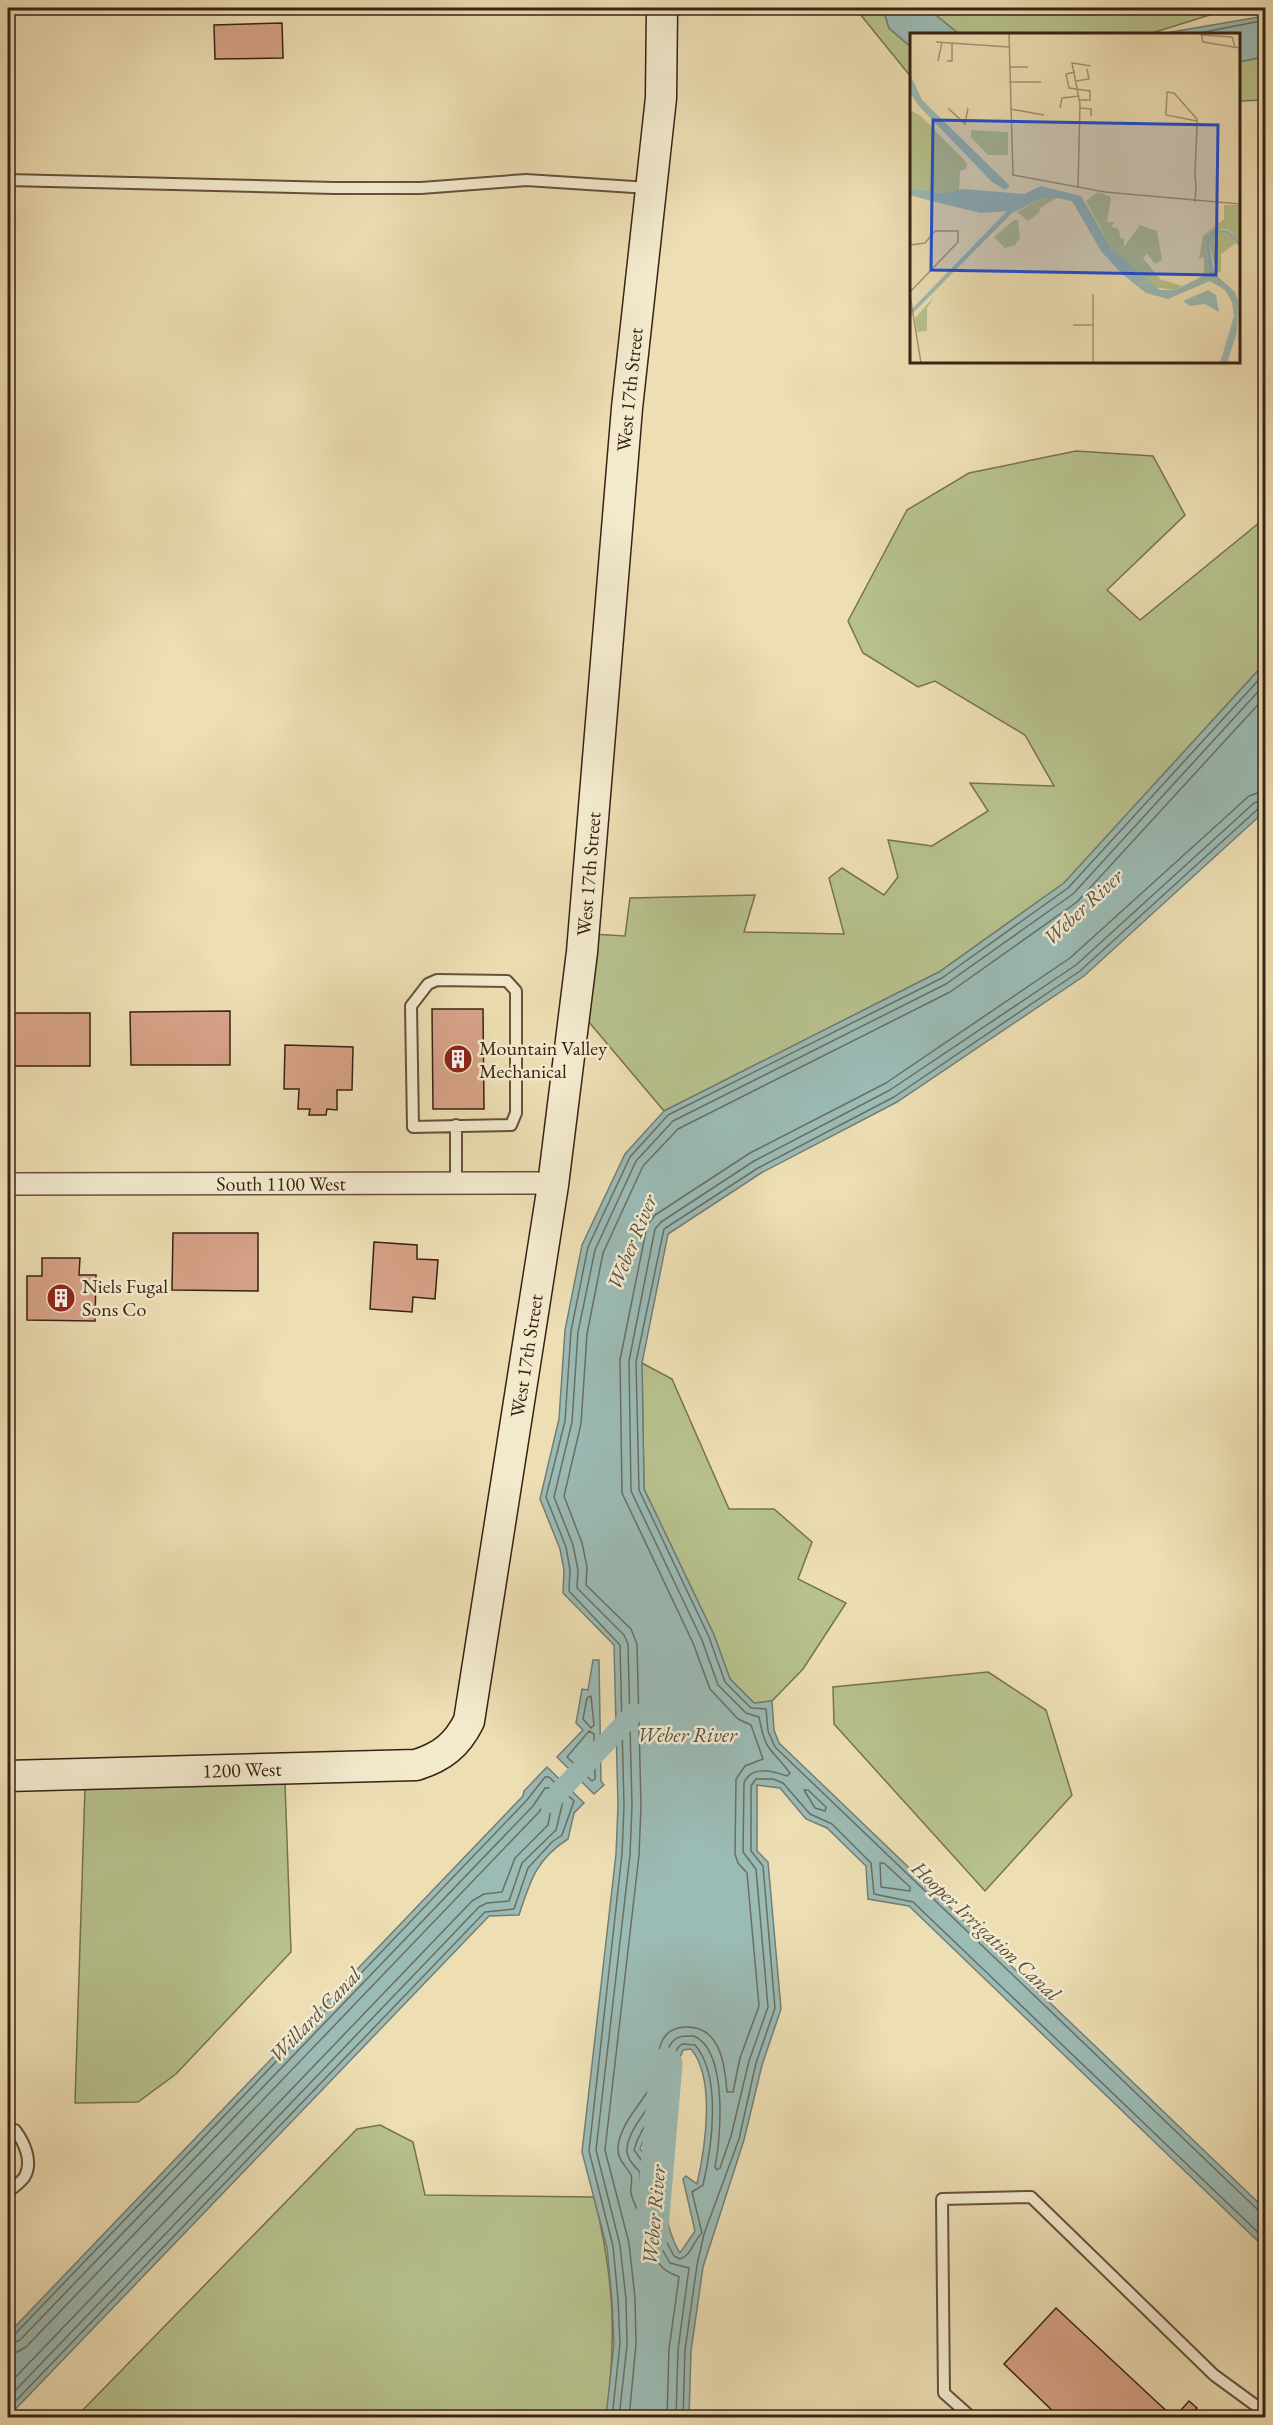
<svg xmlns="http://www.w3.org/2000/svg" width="1273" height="2425" font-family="'EB Garamond',serif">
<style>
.green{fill:#b7c28e;stroke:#787251;stroke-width:1.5}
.water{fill:#9bbbb5;stroke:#747e75;stroke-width:1.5;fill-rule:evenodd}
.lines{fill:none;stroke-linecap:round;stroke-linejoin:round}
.shore{stroke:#6a6e64;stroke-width:1.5}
.canal{stroke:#9bbbb5;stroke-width:20}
.river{stroke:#9bbbb5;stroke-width:33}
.building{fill:#d7a288;stroke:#392214;stroke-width:1.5}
.lane-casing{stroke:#66513c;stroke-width:14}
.street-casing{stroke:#66513c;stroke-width:24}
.secondary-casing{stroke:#392214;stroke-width:33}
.lane{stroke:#f3eace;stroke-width:10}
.street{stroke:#f3eace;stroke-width:21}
.secondary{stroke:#f3eace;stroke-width:30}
.labels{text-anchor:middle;stroke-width:5;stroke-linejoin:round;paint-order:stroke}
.street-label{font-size:20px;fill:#392214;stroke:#f3eace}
.poi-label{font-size:20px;fill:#392214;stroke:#f3eace;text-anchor:start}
.water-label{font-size:21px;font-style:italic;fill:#565044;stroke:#f3eace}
.inset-road{fill:none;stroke:#a59373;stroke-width:1.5}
.view{fill:#1d4ed8;fill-opacity:0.15;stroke:#1d4ed8;stroke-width:3}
.inset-edge{fill:none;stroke:#392214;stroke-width:3}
</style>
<rect width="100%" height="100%" fill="#eddeb3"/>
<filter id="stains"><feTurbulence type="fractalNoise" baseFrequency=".00333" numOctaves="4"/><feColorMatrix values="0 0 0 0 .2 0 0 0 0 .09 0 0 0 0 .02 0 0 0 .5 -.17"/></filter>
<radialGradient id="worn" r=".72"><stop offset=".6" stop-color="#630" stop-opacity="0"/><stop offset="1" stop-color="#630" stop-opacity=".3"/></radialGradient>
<!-- green -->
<path class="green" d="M855,8H883L889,28L911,47V77Z
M927,8H1232L1149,34H959Z
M1258,58L1265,100L1239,101L1238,62Z
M1076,451L1153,456L1185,515L1107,590L1140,620L1265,518V663L1064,883L939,972L664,1111L583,1015L592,934L625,936L630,898L755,895L744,932L844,934L829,878L842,868L884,895L898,877L888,840L932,846L988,811L970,783L1054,786L1025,735L935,681L918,687L863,653L848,621L907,510L969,473Z
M642,1363L672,1379L729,1509H774L812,1542L798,1579L846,1603L803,1669L772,1701L754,1703L730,1679L714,1635L644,1489Z
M988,1672L1046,1710L1072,1795L985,1891L834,1724L833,1687Z
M285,1784L291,1952L176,2074L138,2102L75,2103L85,1787Z
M380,2125L413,2142L425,2195L594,2197C614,2275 617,2338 606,2417L75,2418L357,2129Z"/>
<!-- water -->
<path class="water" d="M883,8H927L959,34H912L911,47L889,28Z
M1265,13V99L1258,58L1239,62L1238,34H1160L1259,17Z
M1265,663V811L1084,976L897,1102L761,1173L668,1234L642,1363L644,1489L714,1635L730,1679L754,1703L772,1701L774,1730L779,1743L1265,2209V2248L909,1906L868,1899L866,1866L827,1828L806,1819L780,1788L757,1785V1851L768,1862L781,2009L762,2065L744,2140L703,2267L691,2351L689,2417H606L614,2344L612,2300L607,2248L582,2152L616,1854L618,1806L614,1645L563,1593L564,1570L560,1549L540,1499L559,1419L565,1330L582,1245L625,1154L664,1111L939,972L1064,883ZM691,2049C716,2078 705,2149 697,2184L686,2176L683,2179L695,2231L680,2253C672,2241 670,2230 666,2217C658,2194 653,2193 654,2166L640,2149L652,2121L669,2102L680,2074L679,2060L683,2050Z
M593,1660H599L601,1781L604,1785L594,1794L557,1757L583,1730L576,1723L582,1689L588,1690Z
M547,1767L584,1803L574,1813L568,1839C536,1859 530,1882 519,1915L489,1916L8,2417V2334L523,1796L524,1791Z"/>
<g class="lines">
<!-- shore -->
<path class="shore" d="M1194,34L1266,20
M1266,807L1259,808L1080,971L894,1097L758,1168L664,1229L636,1362L639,1490L709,1637L725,1682L751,1708L766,1709L768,1731L775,1747L1259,2211L1266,2213
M591,1696L594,1725L591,1728L583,1719L587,1698Z
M589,1731L594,1734L595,1779L592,1781L567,1757Z
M804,1790H808L826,1807L825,1811L815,1808Z
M880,1863H884L910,1887V1891L881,1887Z
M682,2044L695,2045C722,2076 712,2147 703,2185L692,2192L702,2233C693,2241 692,2255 680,2259L674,2256L665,2239L660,2218L647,2190L648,2169L634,2150C642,2121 666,2102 673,2074C676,2063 671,2052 682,2044Z
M8,2337L14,2335L527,1800L545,1777H549L574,1801L562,1835L552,1842L528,1868L514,1909L485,1912L8,2409
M8,2345L20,2340L533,1806L545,1788H549L563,1801L556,1830L522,1863L509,1901L487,1903L479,1907L8,2398
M8,2354L17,2352L26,2347L539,1812L546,1801L552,1803L548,1825L515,1858L502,1892L484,1894L472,1901L8,2385
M612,2418L620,2344L618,2299L613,2246L589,2151L622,1854L624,1806L620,1645L569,1591L570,1570L566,1547L546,1497L565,1421L571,1331L588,1247L630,1157L668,1115L942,978L1068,888L1266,672
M619,2418L627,2345L626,2299L620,2245L596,2150L630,1855L632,1806L628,1644L624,1635L577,1588L578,1570L573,1545L554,1497L572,1422L578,1332L595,1250L636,1161L673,1121L946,984L1073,894L1266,683
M629,2418L636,2344L635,2298L629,2243L605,2150L639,1855L641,1806L637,1644L631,1629L586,1585L587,1567L582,1543L564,1496L581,1424L587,1334L603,1253L643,1166L678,1129L950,992L1077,902L1266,696
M667,2418L669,2349L679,2277C674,2274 668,2273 663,2268C650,2256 650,2238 644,2223C640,2213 633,2204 631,2193C630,2188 633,2180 631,2175C626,2165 617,2160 618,2147C620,2126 637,2108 648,2091C659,2075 654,2056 663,2039C668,2031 676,2027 686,2027C721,2026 725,2066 727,2092H733L740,2058L759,2006L747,1873L738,1863L735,1854L736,1779L745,1766L763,1759L751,1725L738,1719L710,1689L693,1643L622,1493L620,1360L647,1226L655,1215L750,1153L886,1083L1070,958L1249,796L1266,790
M676,2418L678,2350L689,2268L670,2263L658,2242L653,2221L641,2193L640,2172C634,2166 626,2158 627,2148C629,2129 648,2110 656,2095C666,2079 662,2055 672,2042C678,2035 686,2036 694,2036C728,2051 721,2137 715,2167L717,2170L720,2168L731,2136L749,2061L768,2007L756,1869L743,1852L744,1783C751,1765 772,1771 787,1776L790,1773C770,1746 766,1754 759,1717L746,1713L718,1685L702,1640L631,1491L629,1361L655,1229L661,1222L754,1161L890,1090L1076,965L1254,803L1266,799
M683,2418L685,2350L697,2265L704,2234L739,2139L756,2063L775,2008L763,1866L751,1851V1786L756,1779H773L783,1783L810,1814L832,1824L871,1863L874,1894L913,1902L1266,2240"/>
<!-- canal -->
<path class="canal" d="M549,1803L634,1713"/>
<!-- river -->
<path class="river" d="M651,2239L666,2064"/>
</g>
<!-- building -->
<path class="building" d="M459,8H582V14H459Z
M282,23L283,58L215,59L214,25Z
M432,1009H483L484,1109H433Z
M230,1011V1065H131L130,1012Z
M8,1013H90V1066H8Z
M285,1045L353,1047L352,1090H337V1110L327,1109L326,1115H309L310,1109H298L299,1089H284Z
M173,1233H258V1291L172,1290Z
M374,1242L417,1245V1259L438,1260L435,1299L413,1297L412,1312L370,1309Z
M42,1258H80L79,1275H96L95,1321L27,1320V1276H42Z
M1056,2308L1174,2418H1060L1004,2364Z
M1189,2401L1197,2408L1193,2412L1199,2418H1174Z"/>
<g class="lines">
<!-- lane casing -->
<g class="lane-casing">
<path id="lane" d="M8,180L334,188H421L526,180L649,188
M437,980L507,981L516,991V1113L511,1125L413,1127L411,1006L428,984Z
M456,1183V1125
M8,2131L15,2130C24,2142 33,2161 25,2176C22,2182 12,2188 8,2192
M972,2418L944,2393L942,2199L1031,2197L1214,2375L1266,2413"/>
</g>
<!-- street casing -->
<g class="street-casing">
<g id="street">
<path id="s1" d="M8,1184L536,1183L553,1185"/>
</g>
</g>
<!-- secondary casing -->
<g class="secondary-casing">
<g id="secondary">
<path id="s2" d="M8,1776L416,1765C442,1757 457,1745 469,1721L553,1185L582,952L627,408L661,98L662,8"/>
</g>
</g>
<!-- lane -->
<use href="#lane" class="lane"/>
<!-- street -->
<use href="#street" class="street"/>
<!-- secondary -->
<use href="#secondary" class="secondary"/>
</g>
<!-- icons -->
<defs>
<g id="building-disc" transform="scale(1.5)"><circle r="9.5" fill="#8f2418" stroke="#f3eace"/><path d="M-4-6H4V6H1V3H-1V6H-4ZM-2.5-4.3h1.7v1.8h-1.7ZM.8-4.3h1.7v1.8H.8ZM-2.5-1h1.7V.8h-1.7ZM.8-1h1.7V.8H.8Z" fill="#fff"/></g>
</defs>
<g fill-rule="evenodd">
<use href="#building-disc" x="458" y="1059"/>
<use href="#building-disc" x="61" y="1298"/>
</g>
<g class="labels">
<!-- street labels -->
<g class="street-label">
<text dy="7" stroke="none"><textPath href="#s2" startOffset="1821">West 17th Street</textPath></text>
<text dy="7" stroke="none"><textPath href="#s2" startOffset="1335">West 17th Street</textPath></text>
<text dy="7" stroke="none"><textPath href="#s1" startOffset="273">South 1100 West</textPath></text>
<text dy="7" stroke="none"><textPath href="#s2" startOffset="849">West 17th Street</textPath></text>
<text dy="7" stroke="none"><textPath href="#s2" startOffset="234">1200 West</textPath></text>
</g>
<!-- poi labels -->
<g class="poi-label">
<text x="479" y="1055">Mountain Valley<tspan x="479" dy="23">Mechanical</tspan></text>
<text x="82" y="1293">Niels Fugal<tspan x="82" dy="23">Sons Co</tspan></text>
</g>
<!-- water labels -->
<g class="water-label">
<text transform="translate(1083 907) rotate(-43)" y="7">Weber River</text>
<text transform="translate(632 1242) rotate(-68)" y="7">Weber River</text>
<text x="687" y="1742">Weber River</text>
<text transform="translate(986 1931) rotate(43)" y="7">Hooper Irrigation Canal</text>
<text transform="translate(315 2015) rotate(-46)" y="7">Willard Canal</text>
<text transform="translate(654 2215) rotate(-85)" y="7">Weber River</text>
</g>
</g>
<!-- overview -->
<g transform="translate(910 33)">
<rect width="330" height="330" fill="#eddeb3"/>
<path d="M0,77L11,83L57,130L56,136L50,138L49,158L32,160L0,155ZM61,97L98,99V122H78L61,104ZM188,159L201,164L197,189H205L201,194L208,195L211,206L214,205V214L230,192L247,198L252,227L245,231L237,221L233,225L250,246L272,253L265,257L243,254L202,216L176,168ZM132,165H147L130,175L129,180L118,188L107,179ZM314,172H330V208L317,196L303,197L296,205L299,240L294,241V224L289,226L293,203L314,186ZM104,187H108L110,205L105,212L95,215L84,204ZM316,200L326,210L311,221V238L307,240L299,210L306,201ZM24,264L17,275V298L7,299L5,285Z" fill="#b7c28e"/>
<path d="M0,41L12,67L100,153L95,157L82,149L9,73L0,60ZM131,153L171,163L202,216L250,257H265L299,240L296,205L303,197H317L330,208V214L316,200L306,201L299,210L304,240L325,259L328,267L327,299L317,330H310L324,283L322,269L315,257L300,248L258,266L236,260L212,241L191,218L162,168L147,165H132L102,180L0,283V278L97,178L71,180L21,168L0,162V155L32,160L54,156L114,161ZM298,257L306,262L309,279L295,271L280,273L273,268Z" fill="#9bbbb5"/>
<path class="inset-road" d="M99,0L103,142L195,159L330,171M291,0L293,9L330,15M292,2L322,4L325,14M26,9L99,14M28,28L32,9M37,28H42V10M99,34H118M165,39L156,41L159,55L180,58V67H170M166,48L179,46L177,36M99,49H131M38,75L55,91L58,75M150,75L152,65L169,63M170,75L181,76V83M100,76L134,82M168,155L170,71L162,30L181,33M285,169L286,154L285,141L287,93V86L264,60L257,59L256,82L287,88M0,212L15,210L25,198H48V209L0,259M183,261V330M0,262L11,330M163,292H183"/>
<path class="view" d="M23,87L308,92L306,242L21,237Z"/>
<rect width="330" height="330" class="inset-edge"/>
</g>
<!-- margin -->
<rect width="1273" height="2425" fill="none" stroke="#eddeb3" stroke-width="30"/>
<rect x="9" y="9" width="1255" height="2407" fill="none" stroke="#392214" stroke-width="3"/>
<rect x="15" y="15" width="1243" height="2395" fill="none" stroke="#392214" stroke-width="1.5"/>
<rect width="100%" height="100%" filter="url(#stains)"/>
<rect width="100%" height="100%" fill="url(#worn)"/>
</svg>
